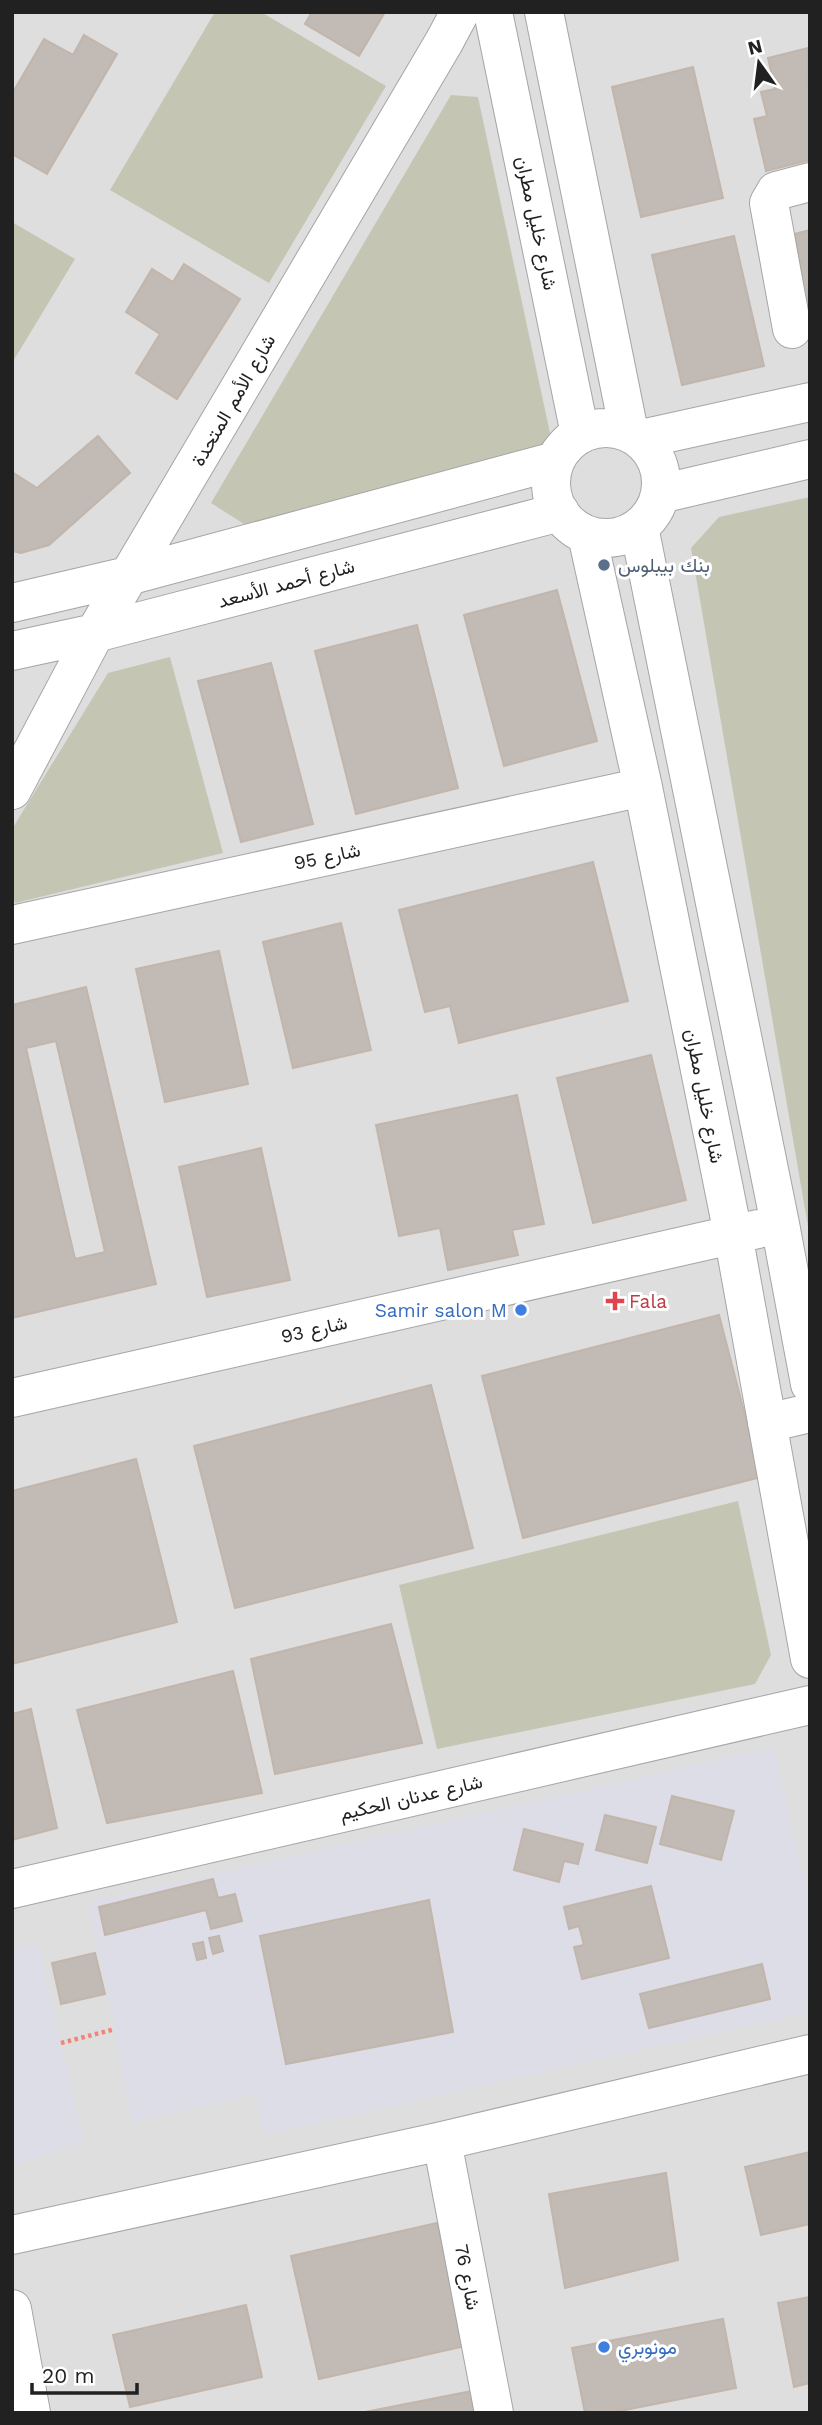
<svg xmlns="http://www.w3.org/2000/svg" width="822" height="2425" font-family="'Work Sans',Vazirmatn,sans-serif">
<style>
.residential{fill:#dfdede}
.construction{fill:#c5c5b4}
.plaza{fill:#dddde7}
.building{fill:#c1bab5;stroke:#c2b5ab;stroke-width:2;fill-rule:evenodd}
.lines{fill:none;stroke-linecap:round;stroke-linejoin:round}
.minor-casing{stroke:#a5a5a5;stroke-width:40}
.path{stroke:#f28378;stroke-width:4.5;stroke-dasharray:3.5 3.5;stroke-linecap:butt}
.minor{stroke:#fff;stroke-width:38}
.service-dot{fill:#5c6f8a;stroke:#fff;stroke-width:2.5}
.health-dot{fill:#e0444e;stroke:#fff;stroke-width:2.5}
.shop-dot{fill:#3f7fe0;stroke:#fff;stroke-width:2.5}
.labels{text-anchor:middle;stroke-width:6;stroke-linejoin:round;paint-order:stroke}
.street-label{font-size:19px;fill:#212121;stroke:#fff}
.service-label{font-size:19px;fill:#4e5e75;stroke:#fff;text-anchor:start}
.health-label{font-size:19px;fill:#be3a42;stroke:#fff;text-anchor:start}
.shop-label{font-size:19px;fill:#366cbe;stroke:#fff;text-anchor:end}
</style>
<rect width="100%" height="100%" fill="#f1eee8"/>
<!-- residential -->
<path class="residential" d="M12,12H810V2413H12Z"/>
<!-- construction -->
<path class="construction" d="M215,12H261L386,86L269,283L110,190Z
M451,95L478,97L553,447L244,524L211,503Z
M12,222L75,259L12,363Z
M810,497V1238L691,548L719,517Z
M170,657L223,853L15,903L12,889V829L108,673Z
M738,1501L771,1655L755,1684L437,1749L399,1585Z"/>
<!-- plaza -->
<path class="plaza" d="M774,1747L810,1907V2012L264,2135L255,2094L132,2123L115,2029L87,1903Z
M38,1944L84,2140L12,2167V1945Z"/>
<!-- building -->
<path class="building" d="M312,12H385L359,56L305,24Z
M84,35L117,54L47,174L12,154V94L44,39L73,55Z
M808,48L810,160L766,171L754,119L767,116L761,92L775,89L768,58Z
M693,67L723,198L641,217L612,87Z
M810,230V340L786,236Z
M734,236L764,366L682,385L652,255Z
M184,264L240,299L177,399L136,373L160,334L126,312L152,269L173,282Z
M98,436L130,473L49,545L21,553L12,551V472L37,488Z
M557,590L597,741L504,766L464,615Z
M417,625L458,788L356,814L315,651Z
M271,663L313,824L241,842L198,681Z
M593,862L628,1001L459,1043L450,1006L425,1012L399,910Z
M341,923L371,1050L293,1068L263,942Z
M219,951L248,1084L165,1102L136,969Z
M86,987L156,1284L12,1318V1005ZM56,1041L105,1252L75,1259L26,1048Z
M651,1055L686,1200L593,1223L557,1078Z
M517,1095L544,1224L512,1230L518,1255L448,1270L440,1228L399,1236L376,1125Z
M261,1148L290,1280L207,1297L179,1167Z
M719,1315L761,1477L523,1538L482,1376Z
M431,1385L473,1548L235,1608L194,1446Z
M136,1459L177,1622L12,1664V1491Z
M391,1624L422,1743L275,1774L251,1659Z
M233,1671L262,1793L107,1823L77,1710Z
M31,1709L57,1828L12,1840V1714Z
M672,1796L734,1811L721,1860L660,1844Z
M605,1815L656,1827L647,1863L596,1850Z
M524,1829L583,1844L578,1864L564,1861L559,1882L514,1870Z
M213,1879L218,1898L235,1894L242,1921L211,1929L206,1910L105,1935L99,1907Z
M651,1886L669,1958L582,1979L574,1947L584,1945L579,1926L569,1929L564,1907Z
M429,1900L453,2032L286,2064L260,1936Z
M219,1936L223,1951L213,1954L209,1938Z
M203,1942L206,1958L197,1960L193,1944Z
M95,1953L105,1994L61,2004L52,1963Z
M762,1964L770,1999L649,2028L640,1994Z
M810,2152V2224L761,2235L745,2167Z
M666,2173L678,2260L565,2288L549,2194Z
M437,2223L465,2346L319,2379L291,2256Z
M810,2297V2383L794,2387L778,2303Z
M246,2305L262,2377L130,2407L113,2335Z
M723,2319L736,2388L610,2413H585L572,2348Z
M472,2391L476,2413H360Z"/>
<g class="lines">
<!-- minor casing -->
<g class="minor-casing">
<path id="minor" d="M493,12L580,434
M544,12L629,432
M792,329L769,203L776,191L810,182
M551 483a55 55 0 1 1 110 0a55 55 0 1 1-110 0Z
M641,439L810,402
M660,494L810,459
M639,527L780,1224L810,1384
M587,535L643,787L733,1234L810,1659
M12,603L128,576L555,461
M12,651L95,633L560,512
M12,790L95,633L444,42L460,12
M12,925L643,787
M12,1398L758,1229
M767,1423L810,1413
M12,1889L810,1705
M442,2141L494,2413
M12,2235L442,2141L810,2054
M12,2309L31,2413"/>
</g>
<!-- path -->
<path class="path" d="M61,2043L115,2029"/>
<!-- minor -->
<use href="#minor" class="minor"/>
</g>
<!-- markers -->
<circle class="service-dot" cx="604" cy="565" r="7"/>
<path class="health-dot" d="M611.5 1290.5h7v7h7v7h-7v7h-7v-7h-7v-7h7z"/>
<g class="shop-dot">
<circle cx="521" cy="1310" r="7"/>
<circle cx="604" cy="2347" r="7"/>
</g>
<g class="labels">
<!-- street labels -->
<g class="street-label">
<text transform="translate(537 223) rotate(78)" y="7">شارع خليل مطران</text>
<text transform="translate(233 400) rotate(-60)" y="7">شارع الأمم المتحدة</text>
<text transform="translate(286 583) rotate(-15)" y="7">شارع أحمد الأسعد</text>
<text transform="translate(327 856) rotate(-12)" y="7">شارع 95</text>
<text transform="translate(705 1096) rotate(79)" y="7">شارع خليل مطران</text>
<text transform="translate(314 1329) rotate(-13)" y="7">شارع 93</text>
<text transform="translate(411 1797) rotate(-13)" y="7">شارع عدنان الحكيم</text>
<text transform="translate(468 2277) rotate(79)" y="7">شارع 76</text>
</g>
<!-- service labels -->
<g class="service-label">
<text x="618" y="572">بنك بيبلوس</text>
</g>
<!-- health labels -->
<g class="health-label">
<text x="629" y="1308">Fala</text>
</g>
<!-- shop labels -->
<g class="shop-label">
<text x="507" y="1317">Samir salon M</text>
<text x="618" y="2354" text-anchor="start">مونوبري</text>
</g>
</g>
<!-- border -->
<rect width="822" height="2425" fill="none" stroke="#212121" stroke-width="28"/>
<!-- north arrow -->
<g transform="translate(759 63) rotate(346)" stroke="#ffffff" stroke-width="5" paint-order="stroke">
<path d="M0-5L12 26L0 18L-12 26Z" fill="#212121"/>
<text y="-10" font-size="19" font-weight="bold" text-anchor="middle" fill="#212121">N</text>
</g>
<!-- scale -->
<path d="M32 2383v10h105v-10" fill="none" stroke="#212121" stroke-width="3.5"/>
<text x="42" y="2383" font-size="21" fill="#212121" stroke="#ffffff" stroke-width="5" paint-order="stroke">20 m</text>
</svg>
